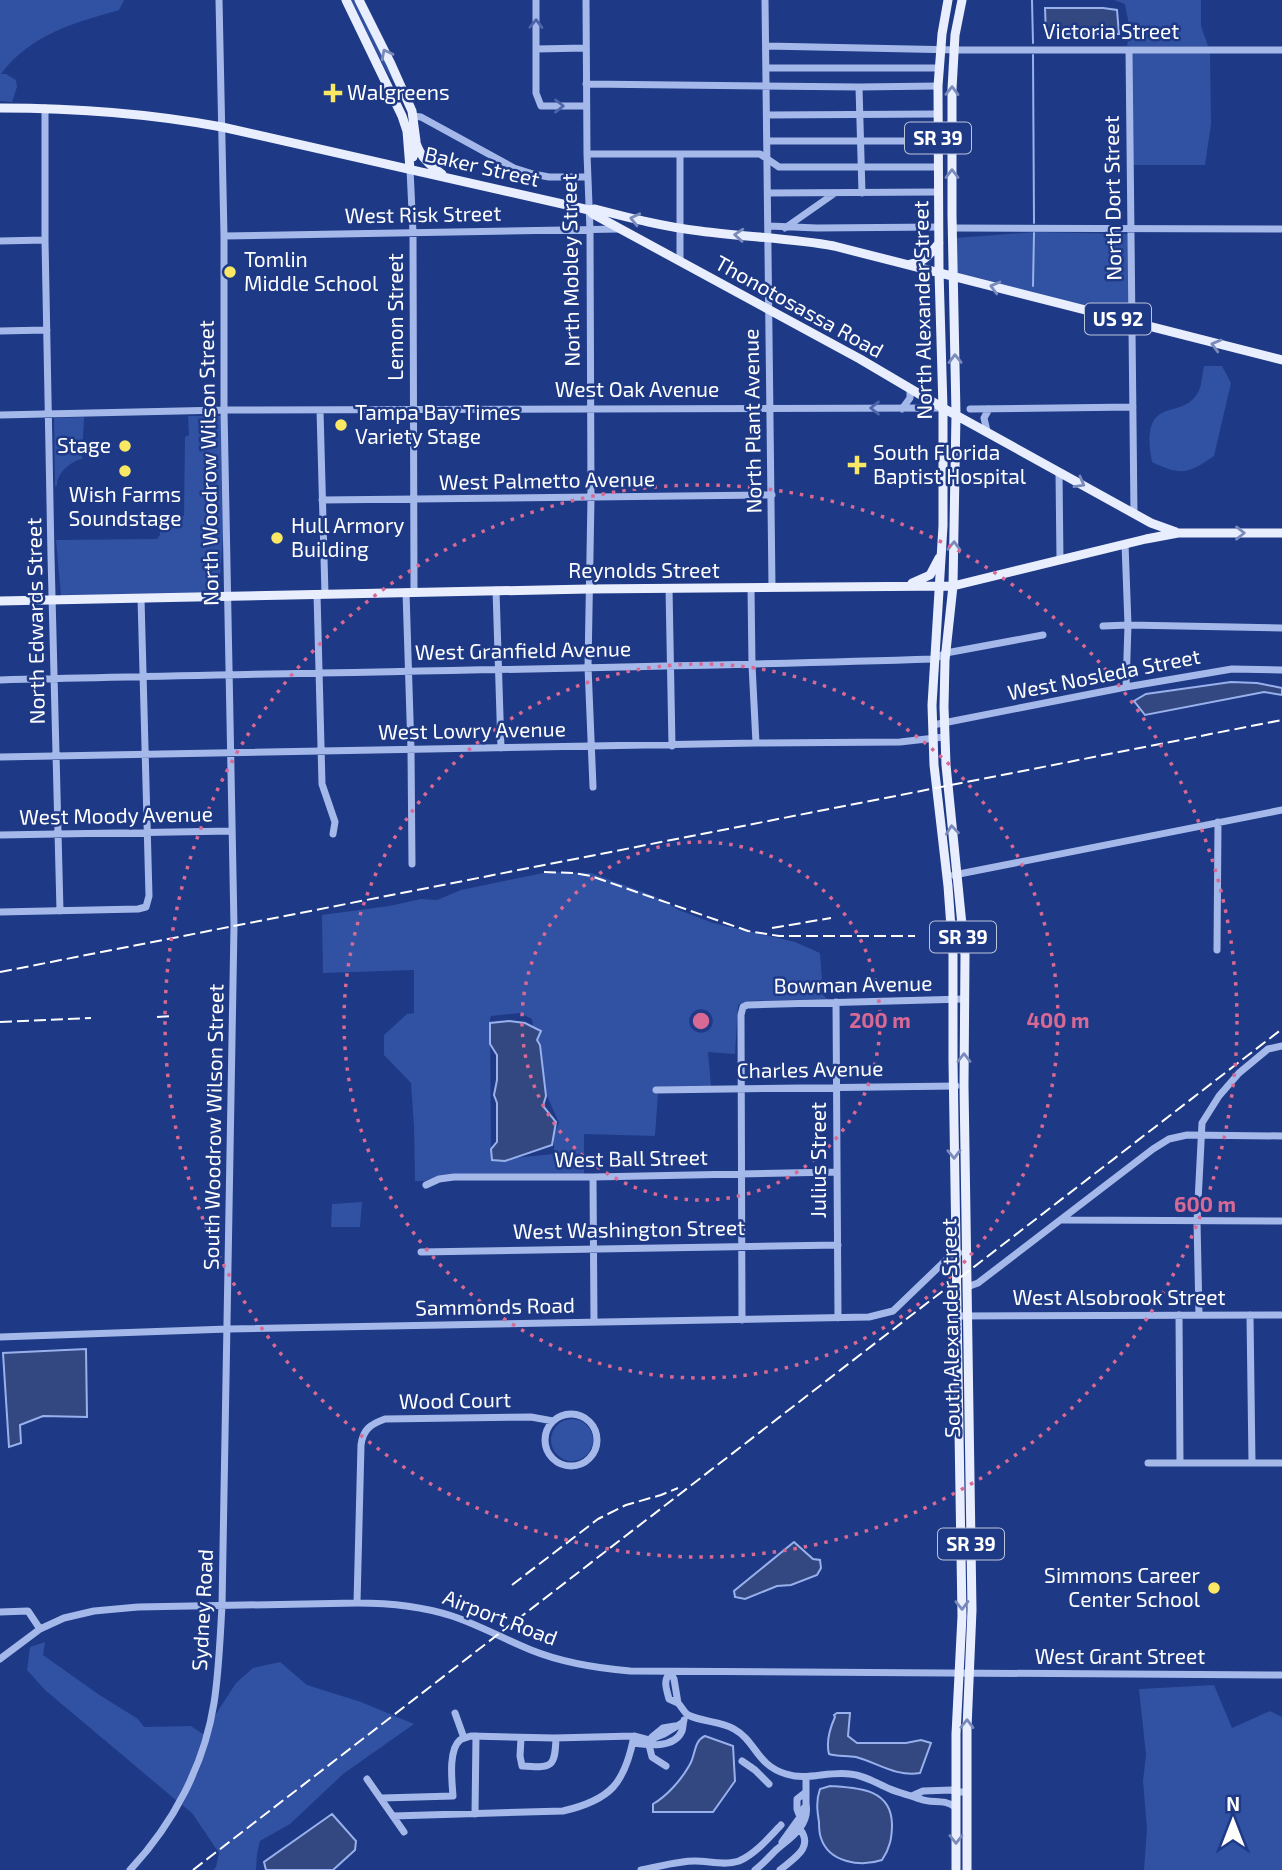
<svg xmlns="http://www.w3.org/2000/svg" width="1282" height="1870" font-family="'Exo 2',sans-serif">
<style>
.green{fill:#3151a2;fill-rule:evenodd}
.water{fill:#334780;stroke:#98b1ec;stroke-width:2}
.lines{fill:none;stroke-linecap:round;stroke-linejoin:round}
.stream{stroke:#98b1ec;stroke-width:2}
.minor{stroke:#a5b8ea;stroke-width:7}
.major{stroke:#e9eefe;stroke-width:9}
.rail{stroke:#fff;stroke-width:2;stroke-dasharray:12 5;stroke-linecap:butt}
.oneway{stroke:#4d65a8}
.oneway2{stroke:#798abb}
.ring{fill:none;stroke:#d76994;stroke-width:3.5;stroke-dasharray:3.5 7}
.poi-dot{fill:#fae864;stroke:#1e3985;stroke-width:2.5}
.labels{text-anchor:middle;stroke-width:5;stroke-linejoin:round;paint-order:stroke}
.shield{fill:#1e3985;stroke:#bcc4da;stroke-width:2}
.shield-label{font-size:19px;font-weight:bold;fill:#fff}
.street-label{font-size:21px;fill:#fff;stroke:#1e3985}
.poi-label{font-size:21px;fill:#fff;stroke:#1e3985;text-anchor:start}
.centre{fill:#d76994;stroke:#1e3985;stroke-width:3.5}
.ring-label{font-size:21px;text-anchor:middle;font-weight:bold;fill:#d76994;stroke:#1e3985;stroke-width:5;stroke-linejoin:round;paint-order:stroke}
</style>
<rect width="100%" height="100%" fill="#1e3985"/>
<!-- green -->
<path class="green" d="M0,0H124L119,10C73,23 30,35 1,74H6L16,80L17,87L12,102L0,101Z
M351,0H355L399,90L385,69Z
M1114,0H1201V26L1208,46H1127L1130,30L1125,4Z
M1132,53H1210L1211,124L1205,165H1133Z
M1036,232L1128,234L1129,319L957,273L955,238Z
M1204,366H1222L1231,383L1214,456C1188,474 1181,476 1152,462C1149,446 1145,419 1164,412C1177,407 1189,407 1197,394C1202,387 1202,375 1204,366Z
M188,416H221L224,521L219,593L61,596L56,540L157,539L160,535L159,517L184,516L185,437L189,435Z
M84,417L82,459C71,461 57,473 57,485L55,487L54,418Z
M548,872L591,873L654,896L679,910L713,923L795,942L820,953L823,995L827,999L747,1001L738,1005L735,1054L708,1052L711,1086L653,1087V1093L658,1094L655,1136L584,1134V1174L438,1176L425,1181H415L414,1127L411,1083L384,1055V1035L407,1014L414,1013V970L323,973L322,915L389,906L421,899L437,900L461,890ZM520,1013L532,1019L533,1027L541,1032L537,1040L540,1045L545,1091L559,1123L554,1134V1154L513,1158L505,1161L492,1160L491,1154L490,1019L491,1016Z
M362,1202L360,1227H331L332,1204Z
M551 1440a21 21 0 1 1 42 0a21 21 0 1 1-42 0Z
M45,1642L43,1655L98,1694L138,1719L144,1727L191,1726L203,1734L204,1733L192,1770L177,1801L45,1690L27,1670L30,1647Z
M280,1662L307,1685L361,1702L414,1724L343,1774L290,1824L260,1841L257,1854L256,1870H213L216,1867L219,1853L192,1813L182,1805L198,1773L209,1739L214,1717L236,1683L253,1668Z
M1214,1685L1232,1728L1270,1711L1282,1717V1870H1144L1147,1829L1143,1781L1146,1755L1139,1689Z"/>
<!-- water -->
<path class="water" d="M1045,8H1103L1117,10L1119,34H1046Z
M1231,682L1257,683L1282,688V695L1264,692L1145,715L1134,701L1146,694Z
M509,1021L525,1023L541,1031L537,1040L540,1045L546,1096L543,1106L556,1122L552,1145L505,1161L492,1160L491,1149L497,1142V1103L494,1095L497,1080V1055L490,1044V1023Z
M86,1349L87,1417L43,1416L20,1425L21,1443L9,1447L3,1353Z
M794,1542L813,1559L820,1560L821,1568L817,1575L791,1585L777,1586L745,1599L735,1597L734,1591Z
M837,1713H850L848,1736L857,1743H906L921,1740L931,1743L920,1773C896,1777 878,1763 856,1757C847,1755 838,1757 829,1754C826,1742 830,1728 835,1717L834,1715Z
M705,1736L733,1746L735,1781L713,1812H653V1804C667,1796 681,1780 689,1766C696,1756 693,1741 705,1736Z
M830,1786C857,1788 891,1788 892,1824C892,1838 890,1848 882,1860C861,1867 829,1863 821,1838C819,1833 819,1827 819,1822C817,1810 816,1800 820,1789Z
M332,1814L356,1841L355,1850L333,1870H266L264,1862Z"/>
<g class="lines">
<!-- stream -->
<path class="stream" d="M1032,0L1033,43
M1033,55L1034,223
M1033,286L1034,233"/>
<!-- minor -->
<path class="minor" d="M536,0V93L541,106H586
M586,0L587,154L590,230L591,498L588,667L593,787
M765,0L772,587
M766,46L959,50H1282
M536,49L586,48
M1129,50L1134,514
M766,68H939
M586,84L859,87L938,86
M859,87L862,193
M45,108V240L51,556L60,911
M767,115L938,114
M413,116L421,117L514,168L533,174L549,177H587
M768,141H938
M587,154H760L779,167H938
M410,169L413,233L414,592
M768,193L938,192
M769,226L817,228L939,227
M785,228L835,193
M952,228L1282,229
M224,236L619,229
M0,241L45,240
M680,260V154
M0,331L47,330
M902,409L910,398V389
M970,409L1133,407
M320,410L325,594
M0,415L224,410L943,408
M987,431L984,418L989,409
M1059,472L1060,560
M322,500L772,495
M1125,544L1128,625L1126,687
M669,588L672,746
M751,588L752,665L756,743
M496,590L501,748
M406,592L411,750L412,864
M317,594L322,784L335,822L333,834
M1103,626L1128,625L1282,628
M0,680C311,672 623,669 934,659L946,653L1043,635
M933,725L1126,687L1232,669L1282,670
M0,757L756,743L900,742L944,737
M0,835L232,831
M954,875L1282,810
M0,912L138,909L146,907L149,896L141,598
M1217,950L1218,822
M836,1002L838,1318
M656,1090L956,1086
M593,1177L594,1322
M426,1185L439,1179L454,1177H593L837,1172
M1062,1220L1282,1221
M421,1252L838,1245
M967,1287L978,1283L1153,1149L1169,1139L1187,1135L1282,1136
M1179,1315L1180,1463
M1199,1315L1197,1221L1202,1123L1219,1096L1239,1073L1268,1049L1282,1046
M1250,1315L1252,1463
M956,1316L1282,1315
M742,1320L741,1015L743,1007L747,1005L965,999
M0,1337L228,1329L869,1317L893,1311L946,1260L959,1253
M545 1440a26 26 0 1 1 52 0a26 26 0 1 1-52 0Z
M1148,1463H1282
M357,1603L361,1445C363,1429 371,1424 385,1419L531,1417L553,1421
M0,1612L28,1611L40,1629
M0,1659L40,1629L64,1618L94,1611L138,1607L357,1603C389,1603 421,1606 452,1616C479,1625 504,1639 531,1650C563,1663 595,1668 630,1671L1282,1675
M670,1672L674,1679L678,1703L669,1699C666,1687 663,1682 670,1672Z
M678,1703C681,1706 684,1712 688,1715C702,1722 721,1721 734,1729C756,1741 756,1765 786,1774C806,1781 828,1771 850,1774C864,1775 876,1783 890,1789C899,1793 910,1795 920,1799C932,1804 944,1798 955,1807
M455,1713L464,1738
M652,1737L663,1728L675,1726
M521,1738L520,1756L522,1766C552,1768 555,1768 556,1738
M633,1743C647,1745 674,1749 682,1731C683,1728 683,1723 684,1720
M649,1745L652,1757L666,1766
M742,1761L755,1770L769,1784
M367,1779L404,1832
M914,1795L923,1791L952,1790L955,1792H966
M382,1798L453,1796C452,1782 448,1750 460,1740C463,1738 468,1737 471,1736L554,1738L634,1736L649,1740L664,1734L682,1723
M475,1814L476,1736
M393,1816L563,1811C611,1800 625,1783 634,1736
M800,1817L797,1809V1799L806,1792
M782,1842L800,1817L804,1808
M130,1870C173,1824 204,1766 214,1703C219,1671 220,1638 222,1606L234,926L224,410V236L219,0
M641,1870C658,1867 677,1861 695,1861C709,1861 725,1866 739,1861C755,1854 769,1838 781,1825
M755,1870C763,1864 769,1857 776,1850C790,1838 810,1826 806,1804V1777
M780,1870C794,1858 814,1848 800,1829"/>
<!-- major -->
<path class="major" d="M346,0L402,116L407,131L410,169
M359,0L391,64L412,111L416,141L413,157
M948,0L942,34L938,86L939,272L943,408V526L932,705L934,765L948,886L953,955V1061L962,1616L956,1734V1870
M962,0L955,35L952,89V215L956,414L953,586L945,660L944,707L946,765L965,955L964,1086L972,1610L967,1728V1870
M0,108C76,108 147,113 222,127L589,210L595,209C630,218 665,227 700,231C745,237 790,238 834,246L1282,360
M416,143C421,158 430,165 442,174
M589,210L593,214L860,359L943,408L1151,523L1176,532
M911,264C924,262 931,253 939,243
M912,583L930,575L939,558
M0,601L588,589L953,586L1146,539L1178,533H1282"/>
<!-- rail -->
<path class="rail" d="M544,872L574,873L591,876L748,931L779,936H915
M772,928L831,918
M0,972L1282,720
M157,1017L173,1016
M0,1022L91,1018
M512,1585L598,1519L626,1505L661,1495L678,1488
M193,1870L1282,1029"/>
</g>
<!-- one-way arrows -->
<defs><path id="oneway-chevron" d="M-2-3.5L2.5 0L-2 3.5" fill="none" stroke-width="1.6" stroke-linecap="round" stroke-linejoin="round" transform="scale(1.75)"/></defs>
<g class="oneway">
<use href="#oneway-chevron" transform="translate(536 24) rotate(-89)"/>
<use href="#oneway-chevron" transform="translate(559 106)"/>
<use href="#oneway-chevron" transform="translate(875 408) rotate(-180)"/>
</g>
<g class="oneway2">
<use href="#oneway-chevron" transform="translate(386 54) rotate(-117)"/>
<use href="#oneway-chevron" transform="translate(952 91) rotate(-89)"/>
<use href="#oneway-chevron" transform="translate(952 174) rotate(-90)"/>
<use href="#oneway-chevron" transform="translate(635 219) rotate(-167)"/>
<use href="#oneway-chevron" transform="translate(739 235) rotate(-176)"/>
<use href="#oneway-chevron" transform="translate(995 287) rotate(-165)"/>
<use href="#oneway-chevron" transform="translate(1216 345) rotate(-165)"/>
<use href="#oneway-chevron" transform="translate(955 359) rotate(-91)"/>
<use href="#oneway-chevron" transform="translate(1080 483) rotate(29)"/>
<use href="#oneway-chevron" transform="translate(1240 533)"/>
<use href="#oneway-chevron" transform="translate(954 546) rotate(-88)"/>
<use href="#oneway-chevron" transform="translate(952 830) rotate(-96)"/>
<use href="#oneway-chevron" transform="translate(964 1058) rotate(-90)"/>
<use href="#oneway-chevron" transform="translate(954 1154) rotate(89)"/>
<use href="#oneway-chevron" transform="translate(962 1605) rotate(89)"/>
<use href="#oneway-chevron" transform="translate(967 1724) rotate(-89)"/>
<use href="#oneway-chevron" transform="translate(956 1839) rotate(90)"/>
</g>
<!-- distance rings -->
<g class="ring">
<circle cx="701" cy="1021" r="179"/>
<circle cx="701" cy="1021" r="357"/>
<circle cx="701" cy="1021" r="536"/>
</g>
<!-- markers -->
<g class="poi-dot">
<path d="M329.5 82.5h7v7h7v7h-7v7h-7v-7h-7v-7h7z"/>
<circle cx="230" cy="272" r="7"/>
<circle cx="341" cy="425" r="7"/>
<circle cx="125" cy="446" r="7"/>
<path d="M853.5 454.5h7v7h7v7h-7v7h-7v-7h-7v-7h7z"/>
<circle cx="125" cy="471" r="7"/>
<circle cx="277" cy="538" r="7"/>
<circle cx="1214" cy="1588" r="7"/>
</g>
<g class="labels">
<!-- shield labels -->
<g class="shield">
<rect x="905" y="122.5" width="66" height="31" rx="5"/>
<rect x="1085" y="303.5" width="66" height="31" rx="5"/>
<rect x="930" y="921.5" width="66" height="31" rx="5"/>
<rect x="938" y="1528.5" width="66" height="31" rx="5"/>
</g>
<g class="shield-label">
<text x="938" y="145">SR 39</text>
<text x="1118" y="326">US 92</text>
<text x="963" y="944">SR 39</text>
<text x="971" y="1551">SR 39</text>
</g>
<!-- street labels -->
<g class="street-label">
<text x="1111" y="39">Victoria Street</text>
<text transform="translate(482 167) rotate(13)" y="7">Baker Street</text>
<text transform="translate(1113 198) rotate(-91)" y="7">North Dort Street</text>
<text transform="translate(423 215) rotate(-1)" y="7">West Risk Street</text>
<text transform="translate(571 270) rotate(-91)" y="7">North Mobley Street</text>
<text transform="translate(799 307) rotate(29)" y="7">Thonotosassa Road</text>
<text transform="translate(923 310) rotate(-91)" y="7">North Alexander Street</text>
<text transform="translate(396 317) rotate(-90)" y="7">Lemon Street</text>
<text x="637" y="397">West Oak Avenue</text>
<text transform="translate(753 421) rotate(-91)" y="7">North Plant Avenue</text>
<text transform="translate(209 463) rotate(-91)" y="7">North Woodrow Wilson Street</text>
<text transform="translate(547 481) rotate(-1)" y="7">West Palmetto Avenue</text>
<text x="644" y="578">Reynolds Street</text>
<text transform="translate(36 621) rotate(-91)" y="7">North Edwards Street</text>
<text transform="translate(523 651) rotate(-1)" y="7">West Granfield Avenue</text>
<text transform="translate(1104 675) rotate(-11)" y="7">West Nosleda Street</text>
<text transform="translate(472 731) rotate(-1)" y="7">West Lowry Avenue</text>
<text transform="translate(116 816) rotate(-1)" y="7">West Moody Avenue</text>
<text transform="translate(853 985) rotate(-1)" y="7">Bowman Avenue</text>
<text transform="translate(810 1070) rotate(-1)" y="7">Charles Avenue</text>
<text transform="translate(214 1127) rotate(-89)" y="7">South Woodrow Wilson Street</text>
<text transform="translate(631 1159) rotate(-1)" y="7">West Ball Street</text>
<text transform="translate(819 1160) rotate(-90)" y="7">Julius Street</text>
<text transform="translate(629 1230) rotate(-1)" y="7">West Washington Street</text>
<text x="1119" y="1305">West Alsobrook Street</text>
<text transform="translate(495 1307) rotate(-1)" y="7">Sammonds Road</text>
<text transform="translate(951 1328) rotate(-91)" y="7">South Alexander Street</text>
<text transform="translate(455 1401) rotate(-1)" y="7">Wood Court</text>
<text transform="translate(203 1610) rotate(-87)" y="7">Sydney Road</text>
<text transform="translate(500 1618) rotate(21)" y="7">Airport Road</text>
<text x="1120" y="1664">West Grant Street</text>
</g>
<!-- poi labels -->
<g class="poi-label">
<text x="347" y="100">Walgreens</text>
<text x="244" y="267">Tomlin<tspan x="244" dy="24">Middle School</tspan></text>
<text x="355" y="420">Tampa Bay Times<tspan x="355" dy="24">Variety Stage</tspan></text>
<text x="111" y="453" text-anchor="end">Stage</text>
<text x="873" y="460">South Florida<tspan x="873" dy="24">Baptist Hospital</tspan></text>
<text x="125" y="502" text-anchor="middle">Wish Farms<tspan x="125" dy="24">Soundstage</tspan></text>
<text x="291" y="533">Hull Armory<tspan x="291" dy="24">Building</tspan></text>
<text x="1200" y="1583" text-anchor="end">Simmons Career<tspan x="1200" dy="24">Center School</tspan></text>
</g>
</g>
<circle cx="701" cy="1021" r="10" class="centre"/>
<g class="ring-label">
<text x="880" y="1028">200 m</text>
<text x="1058" y="1028">400 m</text>
<text x="1205" y="1212">600 m</text>
</g>
<!-- north arrow -->
<g transform="translate(1233 1821)" stroke="#1e3985" stroke-width="5" paint-order="stroke">
<path d="M0-5L12 26L0 18L-12 26Z" fill="#ffffff"/>
<text y="-10" font-size="19" font-weight="bold" text-anchor="middle" fill="#ffffff">N</text>
</g>
</svg>
